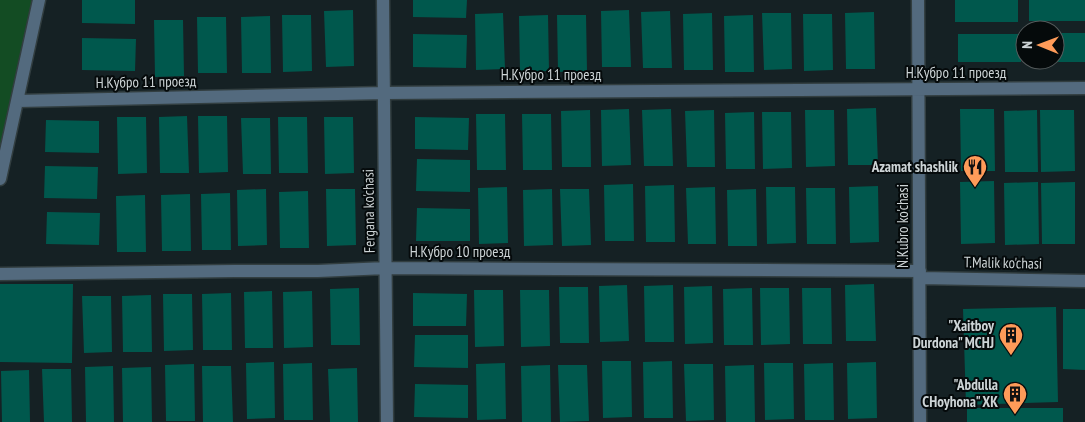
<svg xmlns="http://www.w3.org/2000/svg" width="1085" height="422" font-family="'PT Sans Narrow',sans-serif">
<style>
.green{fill:#134c23}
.building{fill:#00584d}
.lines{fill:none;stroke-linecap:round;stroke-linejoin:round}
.minor-casing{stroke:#323e40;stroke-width:15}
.minor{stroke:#536a7e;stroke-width:12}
.labels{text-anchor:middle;stroke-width:4;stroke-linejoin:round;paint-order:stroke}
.street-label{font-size:15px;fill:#cdd4d6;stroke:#050a0b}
.poi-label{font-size:15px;font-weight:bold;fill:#cdd4d6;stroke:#050a0b;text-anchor:end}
</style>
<rect width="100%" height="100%" fill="#152124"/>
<!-- green -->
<path class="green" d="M0,0H32L0,151Z"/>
<!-- building -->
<path class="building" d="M82,0H135V24L82,23Z
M413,0H467L466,18L413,17Z
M955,0H1018V22H955Z
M1029,0H1085V21H1029Z
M353,10L354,66L326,67L324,11Z
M629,10L631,67H602L601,11Z
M670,11L672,68H643L641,12Z
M874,12L875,69H846L845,13Z
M503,13L505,69L476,70L475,14Z
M712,13L713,70H684L683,14Z
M762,13H791L792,69L764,70Z
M803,14H832L833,70L804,71Z
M282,15H311L312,71L283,72Z
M548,15L549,71L520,72L519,16Z
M557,15H586L587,71L558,72Z
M753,15L754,72H725L724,16Z
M270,16L271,73H242L241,17Z
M197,17H226L227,73H198Z
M154,20H183L184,76L155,77Z
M1055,33H1085V62H1055Z
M413,34L467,35L466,68L413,67Z
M958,34H1021V62H958Z
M82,38L136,39L135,71L82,70Z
M876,108L878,165H848L847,109Z
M629,109L631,165L602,166L601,110Z
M671,109L673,166H644L642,110Z
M960,109H994L995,171H961Z
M590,110L591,167H562L561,111Z
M714,110L715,167H687L685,111Z
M805,110H834L835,166L806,167Z
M1037,110L1038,172H1005L1004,111Z
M1040,110H1074L1075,171L1041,172Z
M754,112L755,169H726L725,113Z
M762,112H791L792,168L763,169Z
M476,114H505L506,170H477Z
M522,114H551L552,170H523Z
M187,116L189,173H160L159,117Z
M198,116H227L228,172L199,173Z
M117,117H146L147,173L118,174Z
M278,117H307L308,173H279Z
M324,117H353L354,173L325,174Z
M415,117L469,118L468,150L415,149Z
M241,118H270L271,174H243Z
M46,120L99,121V153L45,152Z
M417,159L470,160V192L416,191Z
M45,166L98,167L97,199L44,198Z
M994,181L995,243L961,244L960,182Z
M1038,182L1039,244L1005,245L1004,183Z
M1075,182V244H1042L1041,183Z
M633,184L634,241H605L604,185Z
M674,185L675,242H646L645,186Z
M878,186L879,242L850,243L849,187Z
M507,187L508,243L479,244L478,188Z
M715,187L716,244H688L686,188Z
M766,187H795L796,243L767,244Z
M806,188H835L836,244H807Z
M266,189L267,245L238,246L237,190Z
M326,189H355L356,245L327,246Z
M552,189L553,245L524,246L523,190Z
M560,189H589L591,245L562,246Z
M756,189L757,246H728L727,190Z
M308,191L309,248H280L279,192Z
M230,193L231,250H202L201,194Z
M190,194L191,251H162L161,195Z
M145,195L146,252H117L116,196Z
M417,208L470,209V241H416Z
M47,212L100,213L99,245L46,244Z
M0,284H73L72,363L0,362Z
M874,284L876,341H846L845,285Z
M627,285L629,341L600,342L599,286Z
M673,285L674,342H645L644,286Z
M712,286L713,343L685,344L684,287Z
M559,287H588L589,343H560Z
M359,288L360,345H331L330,289Z
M752,288L753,345H724L723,289Z
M760,288H789L790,344L761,345Z
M802,288H831L832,344H803Z
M474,290H503L504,346L475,347Z
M520,290H549L550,346L521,347Z
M272,291L273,348H245L244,292Z
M312,291L313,347L284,348L283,292Z
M231,293L232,350H203L202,294Z
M413,293L467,294L466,326H413Z
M163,294H192L193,350L164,351Z
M151,295L152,352H123L122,296Z
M82,296H111L112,352L84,353Z
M1056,307L1058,402L966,405L963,309Z
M1063,309H1085V370L1063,369Z
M415,335H468V368L414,367Z
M602,361H631L632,417L603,418Z
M672,361L673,418H644L643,362Z
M274,362L275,418L247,419L246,363Z
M876,362L877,418L848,419L847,363Z
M312,363L313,420H284L283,364Z
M505,363L506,419L477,420L476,364Z
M764,363H793L794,419L765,420Z
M833,363L834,420H805L804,364Z
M194,364L195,421H166L165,365Z
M684,364H713L714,420L686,421Z
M550,365L551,422H522L521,366Z
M558,365H587L589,421L560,422Z
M754,365L755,422H726L725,366Z
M113,366L114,422H86L85,367Z
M202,366H231L233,422H203Z
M151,367L152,422H123L122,368Z
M357,368L358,422H330L328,369Z
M42,369H71L72,422H44Z
M29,370L30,422H2L1,371Z
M415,384L468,385V418L414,417Z
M967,408H1063V422H967Z"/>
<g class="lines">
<!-- minor casing -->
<g class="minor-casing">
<path id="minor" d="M383,0L387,422
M918,0L920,422
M18,101L385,93L1085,88
M0,179L39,0
M0,274L234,271H318L386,268L920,271
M920,278L1085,281"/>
</g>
<!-- minor -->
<use href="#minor" class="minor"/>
</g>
<!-- icons -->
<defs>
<g id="restaurant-pin" transform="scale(1.25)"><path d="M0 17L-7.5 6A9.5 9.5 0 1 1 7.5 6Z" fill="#fe9b59" stroke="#050a0b"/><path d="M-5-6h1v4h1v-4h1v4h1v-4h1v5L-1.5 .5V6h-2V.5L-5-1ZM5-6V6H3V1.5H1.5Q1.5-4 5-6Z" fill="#111"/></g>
<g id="building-pin" transform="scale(1.25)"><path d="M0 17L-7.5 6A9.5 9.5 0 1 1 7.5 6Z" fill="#fe9b59" stroke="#050a0b"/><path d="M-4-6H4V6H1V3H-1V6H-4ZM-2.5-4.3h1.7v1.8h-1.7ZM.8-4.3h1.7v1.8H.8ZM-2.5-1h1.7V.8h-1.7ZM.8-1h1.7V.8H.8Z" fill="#111"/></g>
</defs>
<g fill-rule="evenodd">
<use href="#restaurant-pin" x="975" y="167"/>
<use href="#building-pin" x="1011" y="335"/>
<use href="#building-pin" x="1015" y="394"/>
</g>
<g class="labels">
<!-- street labels -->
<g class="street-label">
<text x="956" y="78">Н.Кубро 11 проезд</text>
<text x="551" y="80">Н.Кубро 11 проезд</text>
<text transform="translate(146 82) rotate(-1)" y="5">Н.Кубро 11 проезд</text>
<text transform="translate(369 211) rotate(-91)" y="5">Fergana ko'chasi</text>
<text transform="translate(903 226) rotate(-90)" y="5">N.Kubro ko'chasi</text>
<text x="460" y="257">Н.Кубро 10 проезд</text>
<text transform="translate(1003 263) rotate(1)" y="5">T.Malik ko'chasi</text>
</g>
<!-- poi labels -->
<g class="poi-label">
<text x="958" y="172">Azamat shashlik</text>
<text x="994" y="331">"Xaitboy<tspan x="994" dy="17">Durdona" MCHJ</tspan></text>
<text x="998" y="390">"Abdulla<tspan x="998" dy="17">CHoyhona" XK</tspan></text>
</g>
</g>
<!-- north arrow -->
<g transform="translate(1040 45) rotate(271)"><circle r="24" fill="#050a0b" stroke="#555b5c"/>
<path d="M0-4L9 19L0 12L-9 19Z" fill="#fe9b59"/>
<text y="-8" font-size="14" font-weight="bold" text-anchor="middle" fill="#cdd4d6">N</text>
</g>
</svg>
